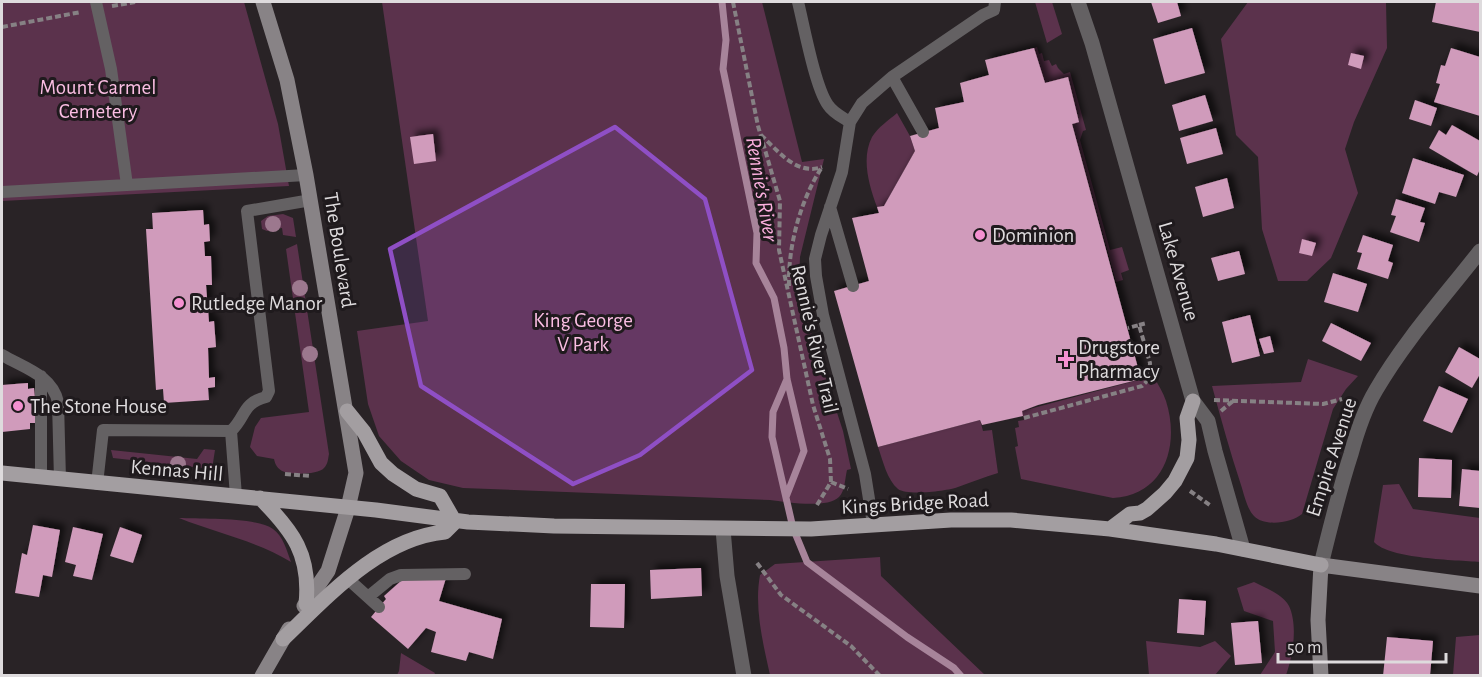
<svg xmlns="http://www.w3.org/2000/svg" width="1482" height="677" font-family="'Alegreya Sans',sans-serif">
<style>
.green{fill:#5b324c}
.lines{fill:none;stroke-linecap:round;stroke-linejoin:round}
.stream{stroke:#a7849a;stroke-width:7}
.building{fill:#d09bbb;filter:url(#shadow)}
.path{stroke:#868184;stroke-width:4;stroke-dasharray:6 3;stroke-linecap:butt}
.lane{stroke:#646163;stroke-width:12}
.street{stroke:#646163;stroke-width:15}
.secondary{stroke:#888386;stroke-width:15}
.primary{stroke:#a39ea1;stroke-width:15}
.tree{fill:#9c788e}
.marked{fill:#8f4fc5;fill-opacity:0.2;stroke:#8f4fc5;stroke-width:4.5;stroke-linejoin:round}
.poi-dot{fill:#f590d1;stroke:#1f1a1d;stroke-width:2}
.labels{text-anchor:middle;stroke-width:6;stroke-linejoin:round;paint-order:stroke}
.park-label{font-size:21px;fill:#fbbee3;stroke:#1f1a1d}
.poi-label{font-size:21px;fill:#dedbdd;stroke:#1f1a1d;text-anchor:start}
.street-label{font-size:21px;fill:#dedbdd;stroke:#1f1a1d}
.water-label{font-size:22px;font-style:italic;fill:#fcb0df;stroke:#1f1a1d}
</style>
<defs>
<filter id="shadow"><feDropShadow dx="5.5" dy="-5.5" stdDeviation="3" flood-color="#0009"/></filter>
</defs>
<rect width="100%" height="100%" fill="#292326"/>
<!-- green -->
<path class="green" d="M2,2H244L278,124L289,186L2,201Z
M382,2H762L802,162L824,159L800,257L799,284L812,336L843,431L851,469L847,470C845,478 845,491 839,497C827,509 786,502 770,500L463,488L429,480L401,461L379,436L368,404L357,331L428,321Z
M1035,2H1052L1062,34L1047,43Z
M1248,2H1386L1387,48L1354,122L1345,149L1358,193L1331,258L1307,281H1278L1262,229L1258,157L1236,135L1221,39Z
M1037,47L1039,54L1042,53L1044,61L1049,60L1052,66L1056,64L1058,68L1064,74L1070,72L1086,130L1083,131L1080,140L1110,250L1122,247L1129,270L1121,273L1123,280L1116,282L1072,124L1079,121L1068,77L1045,83L1034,48Z
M897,113L910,136L915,151L884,206L877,207C869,186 861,158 872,137C878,127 889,120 897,113Z
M283,214L293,218L296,237L283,235L282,228L267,231L262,229L261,221L268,216Z
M297,244L329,454C328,459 328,464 324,468C318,475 290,475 282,471C277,468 275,464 274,459L257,456L250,447L255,427L261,418L309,412L286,249Z
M1308,359L1358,376L1346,389L1333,409L1302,514C1292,523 1264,527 1254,516C1247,509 1244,494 1241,485C1230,452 1221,419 1212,386L1301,382Z
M1153,376C1158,384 1163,392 1166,401C1180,445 1165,495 1113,498L1021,479L1015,447L1018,446L1015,428L1019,427L1018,421L1024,420L1022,411Z
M980,420L983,431L992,430L998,473C984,477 972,482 958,487C948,491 907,496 898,489C887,480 883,461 878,447Z
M204,449L215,450L212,469L113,458L111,450L197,459Z
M1399,484L1413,509L1480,518V562C1456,560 1389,559 1374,542L1383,485Z
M179,518C202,519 256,517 273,529C283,536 287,551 291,562C257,541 216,533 179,518Z
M880,557L881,576L985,675H770C763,643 754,608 760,575L775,564Z
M1254,582C1265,588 1283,594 1289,606C1298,625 1293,656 1286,675H1260L1275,652L1273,621L1244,611L1237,588Z
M1480,635V675H1453L1456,637Z
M1146,641L1200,647L1215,641L1231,656L1215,675H1149Z
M401,653L435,673L434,675H397L399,671Z"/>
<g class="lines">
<!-- stream -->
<path class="stream" d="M722,2L726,40L723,69L757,233L756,263L774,298L784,348L787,379L804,451L786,497
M787,379L773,412L772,437L793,528L807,562L907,637L954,668L961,676"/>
</g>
<!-- building -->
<path class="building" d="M1151,2H1177L1181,16L1158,23Z
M1436,2H1480V32L1432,22Z
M1192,28L1205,73L1165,84L1153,39Z
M1034,48L1045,83L1068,77L1079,122L1072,124L1141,379L1038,405L1022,411L1023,416L982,425L980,420L878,447L834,291L869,281L852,218L879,213L877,207L884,206L915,151L910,136L939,128L935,108L964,102L960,83L989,75L985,60Z
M1451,48L1480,57V116L1434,102L1440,84L1436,83L1441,65L1445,66Z
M1351,53L1364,56L1361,69L1348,65Z
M1205,95L1213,121L1179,131L1172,105Z
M1415,100L1437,108L1431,126L1409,119Z
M1452,125L1480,141V169L1477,176L1429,148L1439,130L1446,135Z
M1216,128L1223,154L1187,164L1180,138Z
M433,134L436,161L414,164L410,137Z
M1413,158L1464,175L1456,197L1439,192L1435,204L1402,193Z
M1227,178L1234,208L1203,217L1195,187Z
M1396,199L1425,208L1420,222L1425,223L1419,242L1390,232L1396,216L1391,215Z
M203,210L204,225L209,224L210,241L204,242L205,256H211L212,285H206L209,322L214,321L216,347L208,348L209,378L215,377V387L208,388L209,400L164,403L163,389L156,390L146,229H153L152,213Z
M1363,235L1393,245L1388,261L1393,263L1388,279L1357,269L1362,253L1357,252Z
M1302,239L1316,243L1312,256L1299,253Z
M1239,251L1245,274L1218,281L1211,258Z
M1333,273L1367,284L1358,312L1324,302Z
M1250,315L1260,356L1232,363L1222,322Z
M1331,323L1371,343L1361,361L1322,341Z
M1270,336L1274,352L1264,354L1259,339Z
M1459,347L1480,359V374L1472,388L1445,372Z
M28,383V389L34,388L37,423H30V429L2,432V385Z
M1439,386L1468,399L1452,433L1423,421Z
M1419,458L1452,460L1451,498L1418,497Z
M1462,469L1480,471V508L1459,506Z
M33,525L60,530L52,577L43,575L39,597L15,593L22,553L27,555Z
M73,527L103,534L92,580L73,576L76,565L65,562Z
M120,527L142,535L133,563L110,556Z
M701,568L702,596L651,599L650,570Z
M446,578L439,601L502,619L493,659L469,652L466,661L431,652L436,632L426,628L408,649L371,617L386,599L384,596L402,580Z
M591,584H625L624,628L590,627Z
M1179,599L1206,601L1204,635L1177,633Z
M1258,621L1262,663L1235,665L1231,623Z
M1387,637L1433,641L1430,676H1383Z"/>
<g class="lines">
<!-- path -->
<path class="path" d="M733,2L758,126L780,201L779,250L813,405L830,459L831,482L817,505
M112,6L135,2
M2,27L81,12
M761,135C778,151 797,176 822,167
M789,286C788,246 800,201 822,167
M1139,325L1147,323
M1214,400L1323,404L1342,399
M74,408H96
M1221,411L1233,401
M1024,418L1142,386L1149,379L1150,363L1139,325L1128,328
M285,474L311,476
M831,482L848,489
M1190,491L1211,506
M757,563L781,595L851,646L880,676"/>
<!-- lane -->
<path class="lane" d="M96,2L111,69L127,185
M798,2C804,26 815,87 828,105C833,113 842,117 850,122
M892,77L923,132
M2,192L306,175
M830,207L853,286
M2,355C24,368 52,375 58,402L60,480
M231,431L236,496
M41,477V376
M97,484L103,430L231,431C246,417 242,403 266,397L269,391L247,211L311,200
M873,524L865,474L823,315L816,276L815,259L821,235L842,172L850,122L862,103L892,77L983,15L994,10L995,2
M348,579L379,607
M368,597L390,579L401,575L465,574"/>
<!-- street -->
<path class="street" d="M1078,2L1092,43L1193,401L1208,421L1215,451L1243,549
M723,529L727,576L744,676
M1321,565C1330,528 1339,491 1351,454C1357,432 1364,410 1376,390C1405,340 1445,296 1480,251"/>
<!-- secondary -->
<path class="secondary" d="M263,2L287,80L306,175L356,473L348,508L328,571L304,606
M262,676L289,629
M1321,676L1318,620L1321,565L1480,586"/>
<!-- primary -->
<path class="primary" d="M347,411L364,432L381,463L393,474L416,489L440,496L455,522
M2,473L376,510L468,522L554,526L811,529L951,520H1011L1110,529L1216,544L1321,565
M260,498C293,531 311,555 306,604
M1110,529L1130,514L1140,513L1147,509L1165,493L1175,481L1187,458L1189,440L1187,418L1193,401
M283,639C328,596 380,538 445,532L455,522"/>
</g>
<!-- trees -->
<g class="tree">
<circle cx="273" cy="224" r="8"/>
<circle cx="300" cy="288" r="8"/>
<circle cx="310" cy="354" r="8"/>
<circle cx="178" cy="464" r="8"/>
</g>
<!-- marked area -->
<path class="marked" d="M615,127L705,199L752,370L640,455L573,484L421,386L390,249Z"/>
<!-- markers -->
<g class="poi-dot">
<circle cx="980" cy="235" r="6"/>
<circle cx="179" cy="303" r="6"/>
<path d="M1063 350h6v6h6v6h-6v6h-6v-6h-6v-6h6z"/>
<circle cx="18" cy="406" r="6"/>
</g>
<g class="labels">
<!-- park labels -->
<g class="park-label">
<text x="98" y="94">Mount Carmel<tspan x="98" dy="24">Cemetery</tspan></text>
<text x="583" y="327">King George<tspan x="583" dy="24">V Park</tspan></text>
</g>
<!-- poi labels -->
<g class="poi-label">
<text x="992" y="242">Dominion</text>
<text x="191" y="310">Rutledge Manor</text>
<text x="1078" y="354">Drugstore<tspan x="1078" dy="24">Pharmacy</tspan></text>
<text x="30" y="413">The Stone House</text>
</g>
<!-- street labels -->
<g class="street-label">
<text transform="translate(340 250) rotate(81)" y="7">The Boulevard</text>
<text transform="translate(1179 271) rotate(74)" y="7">Lake Avenue</text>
<text transform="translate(815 339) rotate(77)" y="7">Rennie's River Trail</text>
<text transform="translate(1331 457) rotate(-72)" y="7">Empire Avenue</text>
<text transform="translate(177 470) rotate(5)" y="7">Kennas Hill</text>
<text transform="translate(915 503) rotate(-3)" y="7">Kings Bridge Road</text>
</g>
<!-- water labels -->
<g class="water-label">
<text transform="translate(763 189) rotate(80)" y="8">Rennie's River</text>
</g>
</g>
<!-- border -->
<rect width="1482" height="677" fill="none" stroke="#dedbdd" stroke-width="6"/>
<!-- scale -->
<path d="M1278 653v9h168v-9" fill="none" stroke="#dedbdd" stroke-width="3"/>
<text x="1287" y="653" font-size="18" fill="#dedbdd" stroke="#1f1a1d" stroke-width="4.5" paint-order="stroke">50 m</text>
</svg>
